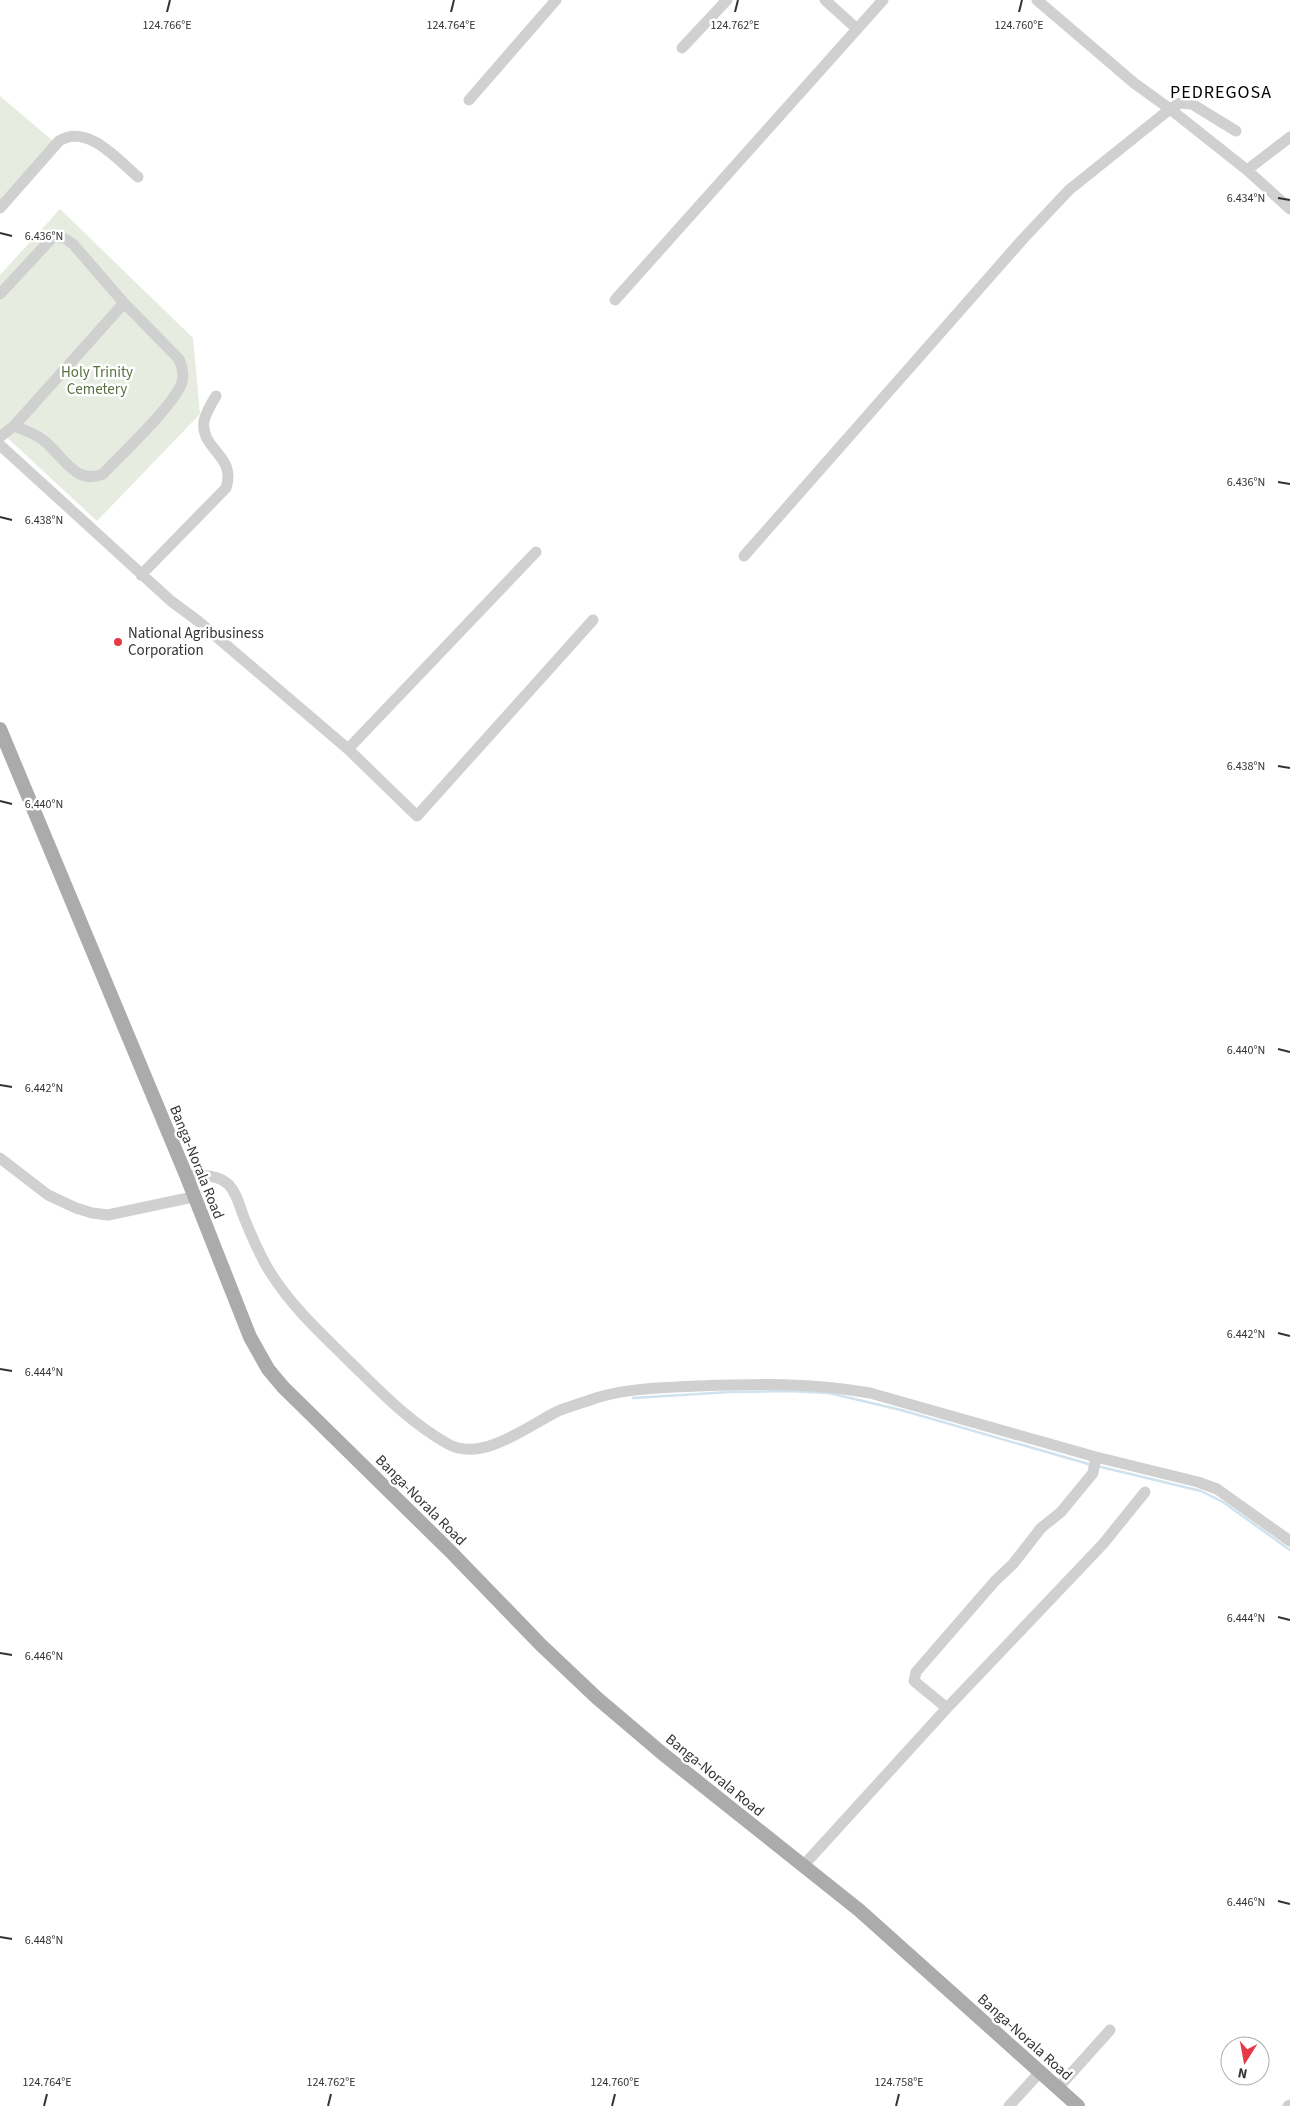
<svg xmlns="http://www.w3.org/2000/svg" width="1290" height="2106" font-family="'Source Sans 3',sans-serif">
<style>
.green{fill:#e6ecdf}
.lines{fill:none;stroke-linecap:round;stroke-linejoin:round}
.stream{stroke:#cfe2ee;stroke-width:2.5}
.minor{stroke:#d0d0d0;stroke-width:11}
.major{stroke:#ababab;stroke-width:14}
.ticks{fill:none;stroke:#333;stroke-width:2}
.poi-dot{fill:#e63946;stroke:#fff;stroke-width:2}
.labels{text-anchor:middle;stroke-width:5;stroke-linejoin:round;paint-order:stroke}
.park-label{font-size:15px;fill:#56703f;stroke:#fff}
.poi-label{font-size:15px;fill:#333;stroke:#fff;text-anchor:start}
.street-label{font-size:15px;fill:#333;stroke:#fff}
.quarter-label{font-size:18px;letter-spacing:1px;fill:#000;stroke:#fff}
.ticks-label{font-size:12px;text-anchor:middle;fill:#333;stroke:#fff;stroke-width:5;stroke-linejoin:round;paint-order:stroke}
</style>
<rect width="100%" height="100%" fill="#fff"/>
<!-- green -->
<path class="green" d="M0,96L53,141L0,201Z
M60,209L193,338L200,414L97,521L0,431V275Z"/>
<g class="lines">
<!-- stream -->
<path class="stream" d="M633,1398L730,1392L788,1391L829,1393L901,1410L1092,1465
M1097,1466L1201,1491L1223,1502L1290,1550"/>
<!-- minor -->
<path class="minor" d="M825,0L857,29
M1037,0L1134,83L1170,109L1247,170L1290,209
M682,48L727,0
M469,100L556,0
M1247,170L1290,137
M0,208L59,141C87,123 118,160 138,177
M0,294L52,238C62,236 66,239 73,244L124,303L179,359C182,367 184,373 182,382C176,403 121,455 103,474C75,486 62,454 43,440C34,433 24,430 14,426
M615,300L883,0
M0,437L14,426L124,303
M0,445L171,601L198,621L348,749L417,816L593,620
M744,556L1022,240L1069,190L1170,109L1180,103L1192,104L1236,131
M141,575L226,488C237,455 200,450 204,421C206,412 211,404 216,396
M348,749L536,552
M0,1158L48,1195L76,1208L92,1213L108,1215L193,1197
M186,1175C200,1175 218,1174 229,1185C237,1194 239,1204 243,1215C251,1235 260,1257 272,1275C293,1308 322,1334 349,1361C380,1391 410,1423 448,1444C482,1463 528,1426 558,1411C568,1407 579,1404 590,1400C623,1388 661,1388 697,1386C756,1384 811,1382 870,1393L1096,1457L1198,1482L1217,1489L1290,1541
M1096,1457L1093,1473L1061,1512L1041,1528L1013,1564L995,1581L916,1672L914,1681L947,1708L1103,1544L1145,1492
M803,1866L947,1708
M1058,2088L1110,2030
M1009,2106L1040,2072
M1288,2106L1290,2105"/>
<!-- major -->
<path class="major" d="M0,729L186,1175L250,1337L268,1369L283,1387L451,1552L541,1645L597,1698L663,1754L859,1910L1078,2106"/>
</g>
<!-- ticks -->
<path class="ticks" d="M167,12L170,0M451,12L454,0M735,12L738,0M1019,12L1022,0M1278,198L1290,200M0,233L12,236M1278,482L1290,484M0,517L12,520M1278,766L1290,768M0,801L12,804M1278,1049L1290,1052M0,1085L12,1087M1278,1333L1290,1336M0,1369L12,1371M1278,1617L1290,1620M0,1653L12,1655M1278,1901L1290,1904M0,1937L12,1939M44,2106L47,2094M328,2106L331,2094M612,2106L615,2094M896,2106L899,2094"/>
<!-- markers -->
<circle class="poi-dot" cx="118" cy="642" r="5"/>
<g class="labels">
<!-- park labels -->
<g class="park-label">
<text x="97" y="377">Holy Trinity<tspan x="97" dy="17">Cemetery</tspan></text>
</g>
<!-- poi labels -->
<g class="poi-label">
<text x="128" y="638">National Agribusiness<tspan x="128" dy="17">Corporation</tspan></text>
</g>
<!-- street labels -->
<g class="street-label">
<text transform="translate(197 1162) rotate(68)" y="5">Banga-Norala Road</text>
<text transform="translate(421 1500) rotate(45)" y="5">Banga-Norala Road</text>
<text transform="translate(715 1775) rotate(39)" y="5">Banga-Norala Road</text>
<text transform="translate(1025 2037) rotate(42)" y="5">Banga-Norala Road</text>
</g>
<!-- quarter labels -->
<g class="quarter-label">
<text x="1221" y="98">PEDREGOSA</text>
</g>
</g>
<g class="ticks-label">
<text x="167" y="29">124.766°E</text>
<text x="451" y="29">124.764°E</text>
<text x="735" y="29">124.762°E</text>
<text x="1019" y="29">124.760°E</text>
<text x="1246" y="202">6.434°N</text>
<text x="44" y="240">6.436°N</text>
<text x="1246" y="486">6.436°N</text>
<text x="44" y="524">6.438°N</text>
<text x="1246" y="770">6.438°N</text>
<text x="44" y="808">6.440°N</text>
<text x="1246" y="1054">6.440°N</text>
<text x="44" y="1092">6.442°N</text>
<text x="1246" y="1338">6.442°N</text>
<text x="44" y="1376">6.444°N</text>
<text x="1246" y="1622">6.444°N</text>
<text x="44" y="1660">6.446°N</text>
<text x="1246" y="1906">6.446°N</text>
<text x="44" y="1944">6.448°N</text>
<text x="47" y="2086">124.764°E</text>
<text x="331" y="2086">124.762°E</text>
<text x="615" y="2086">124.760°E</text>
<text x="899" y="2086">124.758°E</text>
</g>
<!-- north arrow -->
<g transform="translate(1245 2061) rotate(191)"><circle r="24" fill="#ffffff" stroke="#adadad"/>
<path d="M0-4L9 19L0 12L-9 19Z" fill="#e63946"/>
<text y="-8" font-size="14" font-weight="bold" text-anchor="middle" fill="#333333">N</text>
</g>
</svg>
